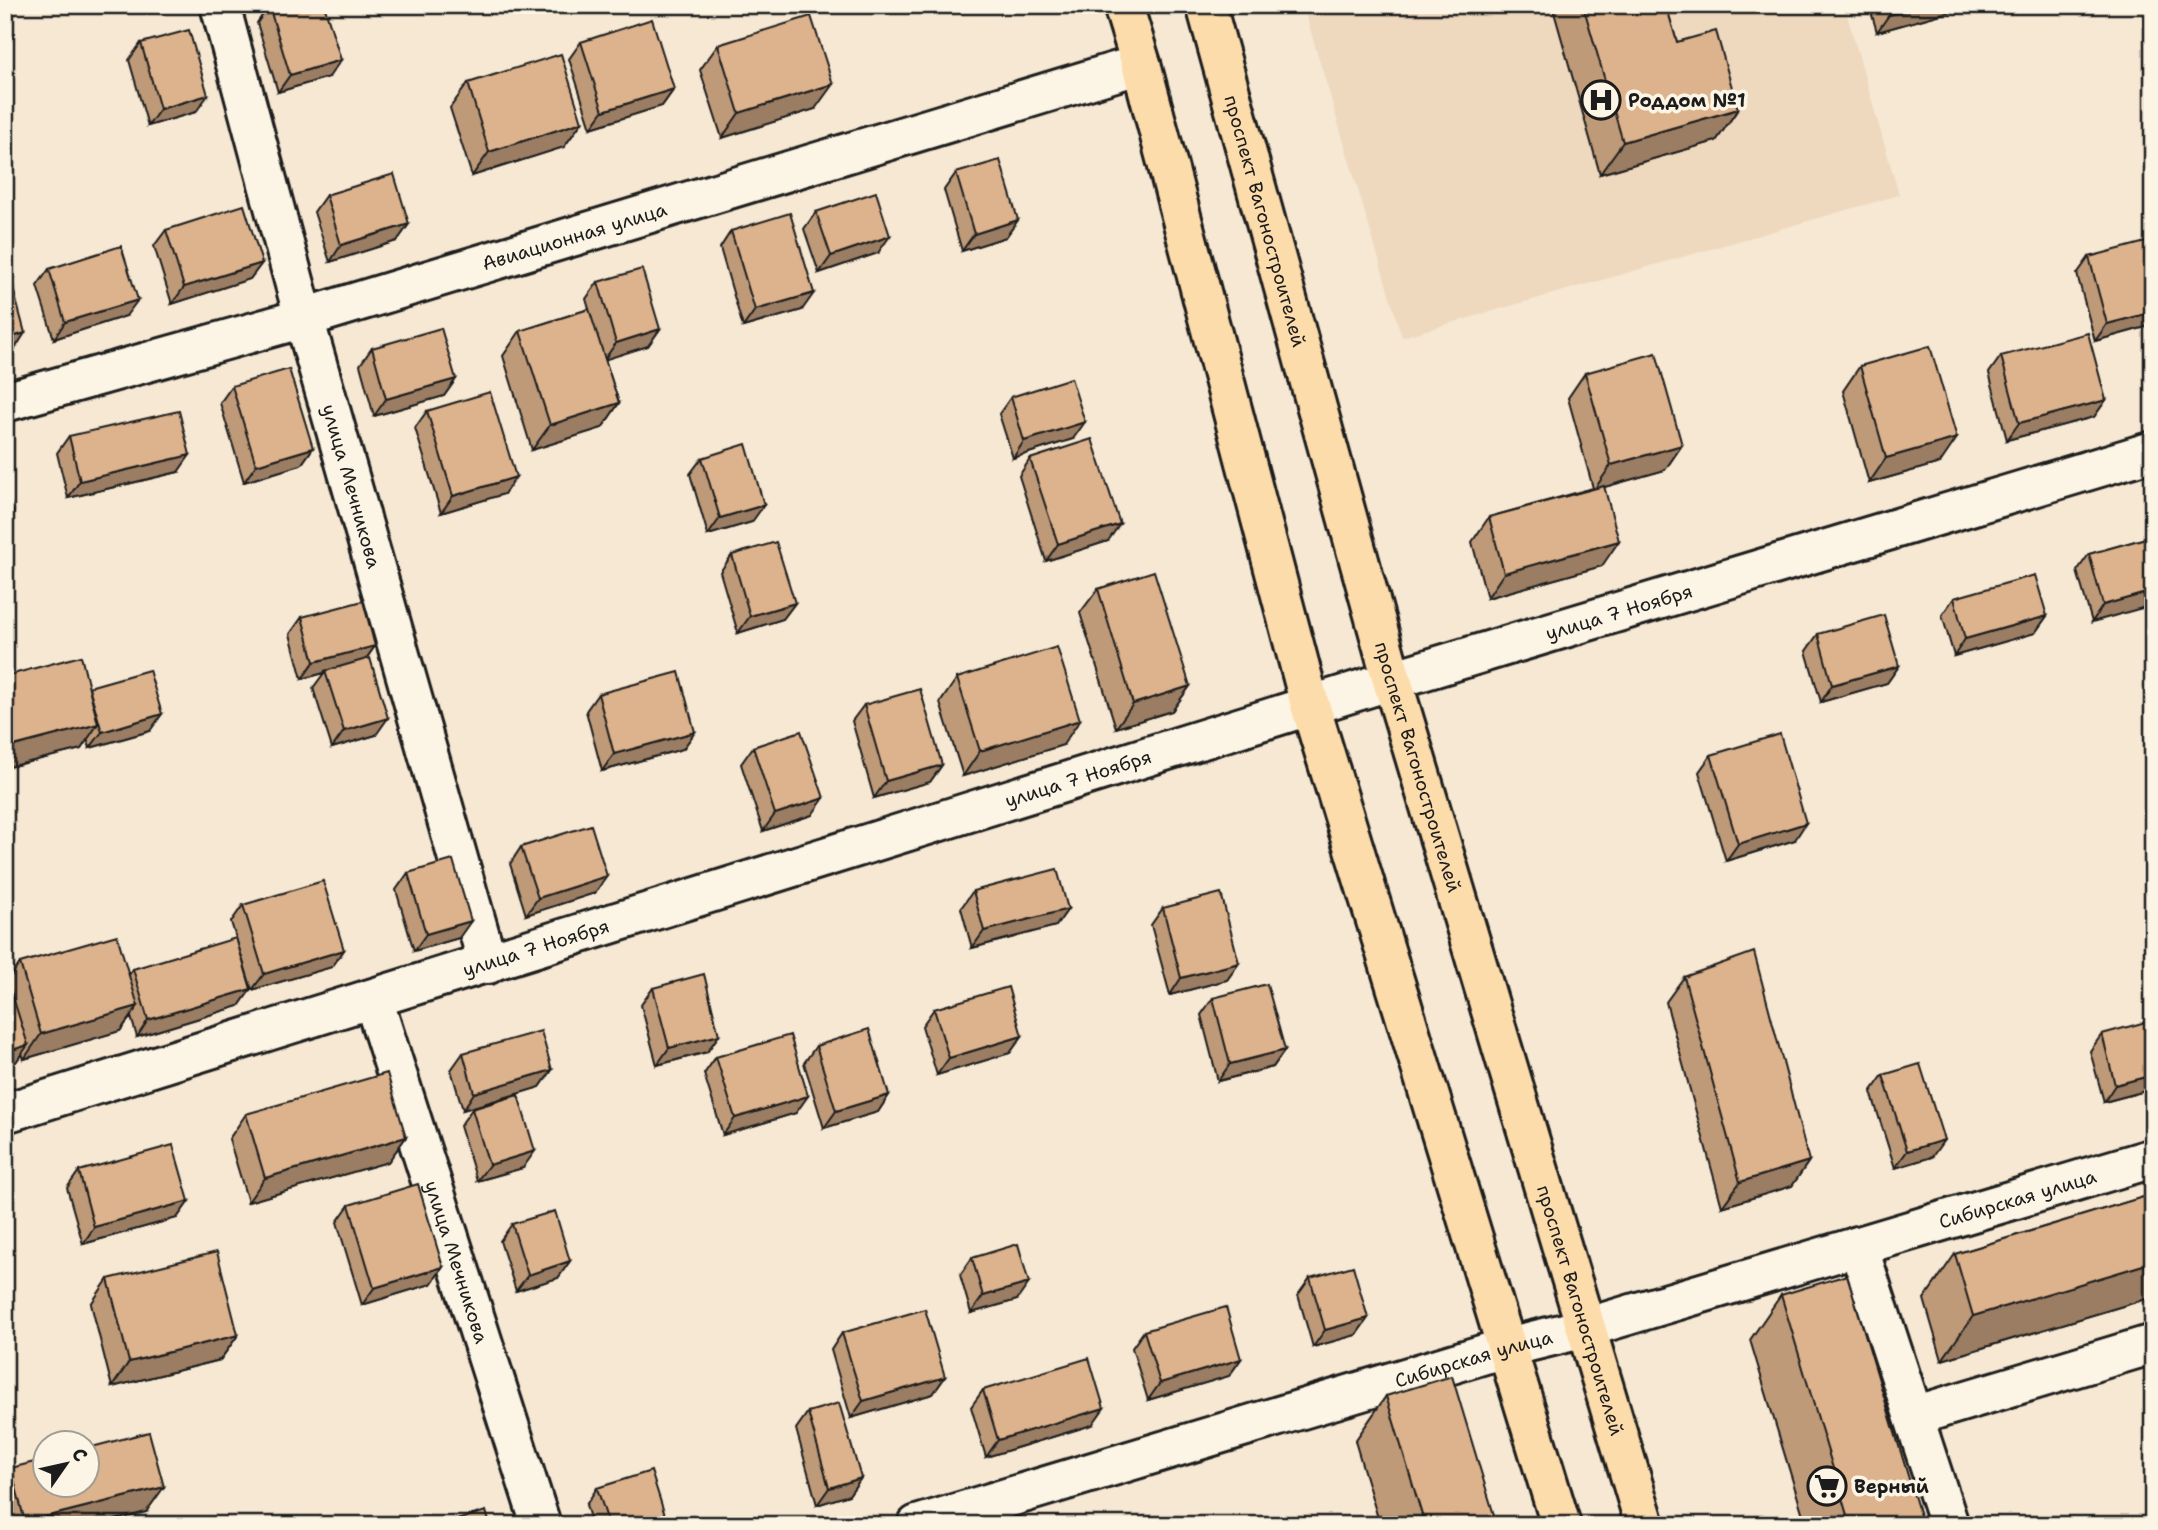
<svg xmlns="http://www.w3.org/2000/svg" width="2158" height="1530" font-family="'Shantell Sans',sans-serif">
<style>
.built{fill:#eed8be}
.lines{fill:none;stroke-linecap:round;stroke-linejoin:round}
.minor-casing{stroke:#1c1c1c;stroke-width:44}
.major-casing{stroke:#1c1c1c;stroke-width:44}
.minor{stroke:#fcf5e5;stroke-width:38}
.major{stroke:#fddcac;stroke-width:38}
.wall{fill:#be9a79;stroke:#1c1c1c;stroke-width:2}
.shaded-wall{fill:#9b7d63;stroke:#1c1c1c;stroke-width:2}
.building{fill:#ddb38d;stroke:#1c1c1c;stroke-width:2}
.labels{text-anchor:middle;stroke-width:7;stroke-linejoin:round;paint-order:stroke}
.poi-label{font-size:19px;font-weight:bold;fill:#1c1c1c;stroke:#fcf5e5;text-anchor:start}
.street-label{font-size:19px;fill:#1c1c1c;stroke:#fcf5e5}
</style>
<rect width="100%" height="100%" fill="#f6e8d3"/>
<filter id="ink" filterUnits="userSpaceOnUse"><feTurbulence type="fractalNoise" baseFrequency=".0143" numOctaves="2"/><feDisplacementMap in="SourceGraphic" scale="14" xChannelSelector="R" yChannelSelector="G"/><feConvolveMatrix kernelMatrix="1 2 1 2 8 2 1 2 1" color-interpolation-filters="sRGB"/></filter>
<g filter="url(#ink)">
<!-- built -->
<path class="built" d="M1303,5H1844L1899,195L1402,337Z"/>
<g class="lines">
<!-- minor casing -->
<g class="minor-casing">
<g id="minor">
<path id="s1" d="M220,5L304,318L488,964"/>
<path id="s2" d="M5,402L304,318L1141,64"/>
<path id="s3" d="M373,999L541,1525"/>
<path id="s4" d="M5,1113L1392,680L2153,451"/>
<path d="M1858,1246L1949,1525"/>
<path d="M1914,1416L2153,1344"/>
<path id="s5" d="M917,1525L1508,1347L1585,1328L2153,1158"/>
</g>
</g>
<!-- major casing -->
<g class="major-casing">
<g id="major">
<path d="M1123,5L1141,64L1310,705L1561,1525"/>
<path id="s6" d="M1206,5L1392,680L1645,1525"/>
</g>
</g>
<!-- minor -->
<use href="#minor" class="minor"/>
<!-- major -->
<use href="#major" class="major"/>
</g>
<!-- wall -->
<path class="wall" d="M1552,5H1666L1677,42L1738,109L1716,141L1600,174Z
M1869,5H1965L1963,8L1877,32Z
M269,6L329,77L278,92L257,23Z
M581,42L674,89L662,106L591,128L569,59Z
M141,43L196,112L148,126L129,60Z
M718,45L815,109L722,138L700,70Z
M468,83L582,122L564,147L472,176L450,108Z
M956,173L1018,220L1006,237L962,251L944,190Z
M326,195L409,224L397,241L330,262L314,212Z
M816,212L878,253L819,273L804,229Z
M166,230L262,263L250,279L172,304L154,246Z
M731,231L802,310L743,327L720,248Z
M2089,257L2153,325L2095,341L2077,274Z
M49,269L126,316L54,339L37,286Z
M598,282L660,329L648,346L605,359L619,403L602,428L532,450L503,356L520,331L589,309L586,299Z
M372,348L456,379L444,396L374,416L360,365Z
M2001,356L2106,400L2094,417L2007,440L1989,373Z
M1860,366L1940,463L1869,483L1843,391Z
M1585,373L1682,445L1665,470L1604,487L1602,566L1487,598L1472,542L1489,517L1593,488L1568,398Z
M232,386L313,448L301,465L244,482L220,403Z
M1011,397L1073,439L1013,458L999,414Z
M427,411L516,477L504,494L441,513L415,428Z
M69,436L178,472L68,498L57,453Z
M702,458L752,522L708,535L690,474Z
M1030,459L1108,541L1046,561L1019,476Z
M2153,536L2092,622L2077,571L2089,554Z
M732,555L795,603L783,619L738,633L720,572Z
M1098,589L1190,686L1172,711L1116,728L1080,613Z
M1954,598L2047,616L2035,633L1954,656L1942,615Z
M302,617L375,646L366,659L376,735L332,748L313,688L324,673L302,679L290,634Z
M1818,634L1899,666L1887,683L1821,702L1806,651Z
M5,676L89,687L150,731L90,748L87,739L81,749L5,768Z
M957,678L1063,745L963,776L940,703Z
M598,694L695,732L683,749L602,771L586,711Z
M864,705L942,765L930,782L874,798L852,721Z
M753,747L812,815L763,831L741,764Z
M1711,755L1795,840L1726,861L1699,772Z
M521,847L607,876L595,893L526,915L510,864Z
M408,873L459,938L414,951L396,890Z
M973,891L1068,909L1056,926L972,948L961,908Z
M243,905L344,950L332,967L252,990L231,922Z
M1163,908L1239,963L1227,980L1170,995L1151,925Z
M20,963L129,975L133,969L251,989L239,1006L137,1037L131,1017L120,1031L24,1059L22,1053L16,1062L5,1065V985Z
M1684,977L1809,1161L1792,1186L1722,1207L1666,1002Z
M653,988L719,1035L707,1052L657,1065L641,1005Z
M1213,998L1285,1050L1273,1067L1218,1081L1201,1015Z
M934,1009L1022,1036L1010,1053L937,1075L922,1026Z
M2102,1034L2153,1089L2104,1102L2090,1051Z
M816,1046L889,1095L878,1112L824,1128L804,1063Z
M463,1053L552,1070L540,1087L463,1110L451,1070Z
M716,1057L796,1113L723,1135L704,1074Z
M1883,1075L1932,1157L1895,1168L1871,1092Z
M472,1109L523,1168L477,1181L460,1126Z
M246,1114L406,1137L388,1162L248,1202L229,1139Z
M79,1171L189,1201L177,1218L83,1244L67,1188Z
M2153,1194V1297L1942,1360L1924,1299L1955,1254Z
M349,1205L443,1267L431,1284L362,1305L337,1222Z
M512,1224L570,1261L558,1278L516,1291L500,1241Z
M972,1258L1017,1300L971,1313L960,1275Z
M1310,1278L1368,1318L1356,1335L1313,1347L1298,1295Z
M108,1279L238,1335L220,1360L112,1387L91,1304Z
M1781,1295L1923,1525H1806L1750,1340Z
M1144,1331L1241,1359L1229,1376L1148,1400L1132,1348Z
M842,1333L945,1377L933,1394L851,1418L831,1350Z
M983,1390L1092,1425L986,1457L971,1407Z
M1386,1396L1497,1525H1380L1355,1441Z
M808,1412L861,1478L849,1495L817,1505L796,1429Z
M11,1468L146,1512L95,1525H5V1476Z
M597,1488L668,1525H592L586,1505Z"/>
<!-- shaded-wall -->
<path class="shaded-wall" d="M1923,5H1965L1963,8L1877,32L1889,15Z
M341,60L329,77L278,92L290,75Z
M833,84L815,109L722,138L739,113Z
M674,89L662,106L591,128L603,111Z
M208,95L196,112L148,126L160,109Z
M1738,109L1716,141L1600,174L1623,142Z
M582,122L564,147L472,176L489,152Z
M1018,220L1006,237L962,251L974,234Z
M409,224L397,241L330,262L341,245Z
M890,236L878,253L819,273L831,256Z
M262,263L250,279L172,304L184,287Z
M814,293L802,310L743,327L755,310Z
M138,300L126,316L54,339L65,322Z
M2153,312V325L2095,341L2107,324Z
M660,329L648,346L604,360L616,343Z
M25,333L14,350L5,352V339Z
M456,379L444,396L374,416L386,399Z
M2106,400L2094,417L2007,440L2019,423Z
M619,403L602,428L532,450L550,425Z
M1085,422L1073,439L1013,458L1024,441Z
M1957,438L1940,463L1869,483L1886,458Z
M1682,445L1665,470L1594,490L1611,465Z
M313,448L301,465L244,482L256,465Z
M190,455L178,472L68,498L80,481Z
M516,477L504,494L441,513L453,496Z
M764,505L752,522L708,535L720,518Z
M13,512L5,523V514Z
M1120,524L1108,541L1046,561L1058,544Z
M1619,541L1602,566L1487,598L1504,573Z
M2153,591V605L2092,622L2103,605Z
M795,603L783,619L738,633L750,616Z
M2047,616L2035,633L1954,656L1965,639Z
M375,646L363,663L325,671L324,673L302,679L314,662Z
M1899,666L1887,683L1821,702L1832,685Z
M1190,686L1172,711L1116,728L1133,704Z
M162,714L150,731L90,748L102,732Z
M388,718L376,735L332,748L344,731Z
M1080,720L1063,745L963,776L980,751Z
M98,724L81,749L5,768L6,748Z
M695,732L683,749L602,771L614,754Z
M942,765L930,782L874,798L886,781Z
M824,798L812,815L763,831L775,814Z
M1806,823L1795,840L1726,861L1738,844Z
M607,876L595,893L526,915L538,898Z
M1068,909L1056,926L972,948L984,931Z
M471,921L459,938L414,951L426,934Z
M344,950L332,967L252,990L264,974Z
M1239,963L1227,980L1170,995L1181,978Z
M251,989L239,1006L137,1037L148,1020Z
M138,1006L120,1031L24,1059L41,1034Z
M719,1035L707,1052L657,1065L669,1048Z
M1022,1036L1010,1053L937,1075L949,1058Z
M28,1045L16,1062L5,1065V1052Z
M1285,1050L1273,1067L1218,1081L1230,1064Z
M552,1070L540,1087L463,1110L474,1093Z
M2153,1075V1089L2104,1102L2115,1085Z
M889,1095L878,1112L824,1128L836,1111Z
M808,1096L796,1113L723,1135L735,1118Z
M406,1137L388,1162L248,1202L265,1178Z
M1944,1140L1932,1157L1895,1168L1907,1151Z
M535,1151L523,1168L477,1181L489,1165Z
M1809,1161L1792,1186L1722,1207L1740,1182Z
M189,1201L177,1218L83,1244L94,1227Z
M570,1261L558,1278L516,1291L528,1275Z
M2153,1262V1297L1942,1360L1973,1316Z
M443,1267L431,1284L362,1305L374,1288Z
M1029,1283L1017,1300L971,1313L983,1296Z
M1368,1318L1356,1335L1313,1347L1325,1330Z
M238,1335L220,1360L112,1387L129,1362Z
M1241,1359L1229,1376L1148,1400L1160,1383Z
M945,1377L933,1394L851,1418L863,1401Z
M1104,1408L1092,1425L986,1457L998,1440Z
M861,1478L849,1495L817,1505L829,1488Z
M164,1487L146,1512L95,1525H24L25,1522Z"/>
<!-- building -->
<path class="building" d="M271,5H324L341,60L290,75L269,6Z
M1583,5H1666L1677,42L1716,31L1738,109L1623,142Z
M1886,5H1923L1889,15Z
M811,16L833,84L739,113L718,45Z
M652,19L674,89L603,111L581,42Z
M189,30L208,95L160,109L141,43Z
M561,54L582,122L489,152L468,83Z
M1000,160L1018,220L974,234L956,173Z
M394,174L409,224L341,245L326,195Z
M876,192L890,236L831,256L816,212Z
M244,205L262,263L184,287L166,230Z
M790,213L814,293L755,310L731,231Z
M2153,240V312L2107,324L2089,257Z
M121,246L138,300L65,322L49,269Z
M642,269L660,329L616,343L598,282Z
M11,281L25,333L5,339V282Z
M589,309L619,403L550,425L520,331Z
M441,328L456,379L386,399L372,348Z
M2088,333L2106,400L2019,423L2001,356Z
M1930,346L1957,438L1886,458L1860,366Z
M1656,353L1682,445L1611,465L1585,373Z
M289,369L313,448L256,465L232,386Z
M1071,378L1085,422L1024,441L1011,397Z
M490,392L516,477L453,496L427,411Z
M179,411L190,455L80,481L69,436Z
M1092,439L1120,524L1058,544L1030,459Z
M746,444L764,505L720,518L702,458Z
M5,480L13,512L5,514Z
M1604,486L1619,541L1504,573L1489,517Z
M2153,536V591L2103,605L2089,554Z
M776,542L795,603L750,616L732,555Z
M1154,571L1190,686L1133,704L1098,589Z
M2035,575L2047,616L1965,639L1954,598Z
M363,601L375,646L314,662L302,617Z
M1884,615L1899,666L1832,685L1818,634Z
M1057,647L1080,720L980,751L957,678Z
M81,656L98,724L6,748L5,676Z
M370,658L388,718L344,731L325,671Z
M149,670L162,714L102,732L89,687Z
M679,672L695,732L614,754L598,694Z
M920,689L942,765L886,781L864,705Z
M801,731L824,798L775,814L753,747Z
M1780,734L1806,823L1738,844L1711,755Z
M591,825L607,876L538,898L521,847Z
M453,860L471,921L426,934L408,873Z
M1057,869L1068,909L984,931L973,891Z
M323,881L344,950L264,974L243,905Z
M1221,893L1239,963L1181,978L1163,908Z
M117,935L138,1006L41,1034L20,963Z
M236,938L251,989L148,1020L133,969Z
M1754,952L1809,1161L1740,1182L1684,977Z
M704,974L719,1035L669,1048L653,988Z
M1267,984L1285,1050L1230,1064L1213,998Z
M9,985L28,1045L5,1052V986Z
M1008,987L1022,1036L949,1058L934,1009Z
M2153,1020V1075L2115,1085L2102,1034Z
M869,1029L889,1095L836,1111L816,1046Z
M541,1031L552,1070L474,1093L463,1053Z
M790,1035L808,1096L735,1118L716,1057Z
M1920,1064L1944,1140L1907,1151L1883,1075Z
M387,1073L406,1137L265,1178L246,1114Z
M518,1095L535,1151L489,1165L472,1109Z
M173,1145L189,1201L94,1227L79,1171Z
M418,1184L443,1267L374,1288L349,1205Z
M2153,1194V1262L1973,1316L1955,1254Z
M555,1211L570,1261L528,1275L512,1224Z
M1018,1244L1029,1283L983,1296L972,1258Z
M217,1252L238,1335L129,1362L108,1279Z
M1353,1266L1368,1318L1325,1330L1310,1278Z
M1847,1275L1923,1525H1850L1781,1295Z
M1226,1307L1241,1359L1160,1383L1144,1331Z
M925,1309L945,1377L863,1401L842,1333Z
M1089,1358L1104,1408L998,1440L983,1390Z
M1452,1376L1497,1525H1425L1386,1396Z
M839,1403L861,1478L829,1488L808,1412Z
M149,1432L164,1487L25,1522L11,1468L46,1459V1485H88V1448Z
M651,1471L668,1525H609L597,1488Z
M486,1511L490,1525H440Z"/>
</g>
<!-- icons -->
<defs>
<g id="hospital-ring" transform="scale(2.0125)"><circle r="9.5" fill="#fcf5e5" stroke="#1c1c1c" stroke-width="1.5"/><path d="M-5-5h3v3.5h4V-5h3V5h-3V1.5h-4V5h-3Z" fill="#1c1c1c"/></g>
<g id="supermarket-ring" transform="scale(2.0125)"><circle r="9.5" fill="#fcf5e5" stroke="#1c1c1c" stroke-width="1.5"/><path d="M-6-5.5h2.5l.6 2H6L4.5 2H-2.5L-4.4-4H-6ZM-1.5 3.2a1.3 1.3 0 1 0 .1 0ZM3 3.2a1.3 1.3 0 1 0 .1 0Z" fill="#1c1c1c"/></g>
</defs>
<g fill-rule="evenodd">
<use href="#hospital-ring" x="1601" y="100"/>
<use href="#supermarket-ring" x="1827" y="1486"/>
</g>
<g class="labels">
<!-- poi labels -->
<g class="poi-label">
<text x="1628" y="107">Роддом №1</text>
<text x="1854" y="1493">Верный</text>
</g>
<!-- street labels -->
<g class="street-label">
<text dy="7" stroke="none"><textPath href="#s6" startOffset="224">проспект Вагоностроителей</textPath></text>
<text dy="7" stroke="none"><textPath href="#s2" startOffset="593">Авиационная улица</textPath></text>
<text dy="7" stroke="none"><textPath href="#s1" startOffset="499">улица Мечникова</textPath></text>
<text dy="7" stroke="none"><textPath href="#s4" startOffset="1690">улица 7 Ноября</textPath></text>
<text dy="7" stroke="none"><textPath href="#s6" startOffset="791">проспект Вагоностроителей</textPath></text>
<text dy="7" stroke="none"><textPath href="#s4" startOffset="1124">улица 7 Ноября</textPath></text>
<text dy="7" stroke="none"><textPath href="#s4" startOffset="556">улица 7 Ноября</textPath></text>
<text dy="7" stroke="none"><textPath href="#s5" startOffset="1148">Сибирская улица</textPath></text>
<text dy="7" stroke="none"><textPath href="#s3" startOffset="276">улица Мечникова</textPath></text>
<text dy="7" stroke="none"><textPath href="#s6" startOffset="1358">проспект Вагоностроителей</textPath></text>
<text dy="7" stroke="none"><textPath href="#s5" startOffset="581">Сибирская улица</textPath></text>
</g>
</g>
<!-- margin -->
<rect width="2158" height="1530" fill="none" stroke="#fcf5e5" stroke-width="28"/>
<rect x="14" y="14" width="2130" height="1502" fill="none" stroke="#1c1c1c" stroke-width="2.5" filter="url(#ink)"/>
<!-- north arrow -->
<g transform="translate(66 1464) rotate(56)"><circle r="33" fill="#fcf5e5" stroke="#a29e95" stroke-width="2"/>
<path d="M0-5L12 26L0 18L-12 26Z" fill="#1c1c1c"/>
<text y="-10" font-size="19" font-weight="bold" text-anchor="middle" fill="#1c1c1c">С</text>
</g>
</svg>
